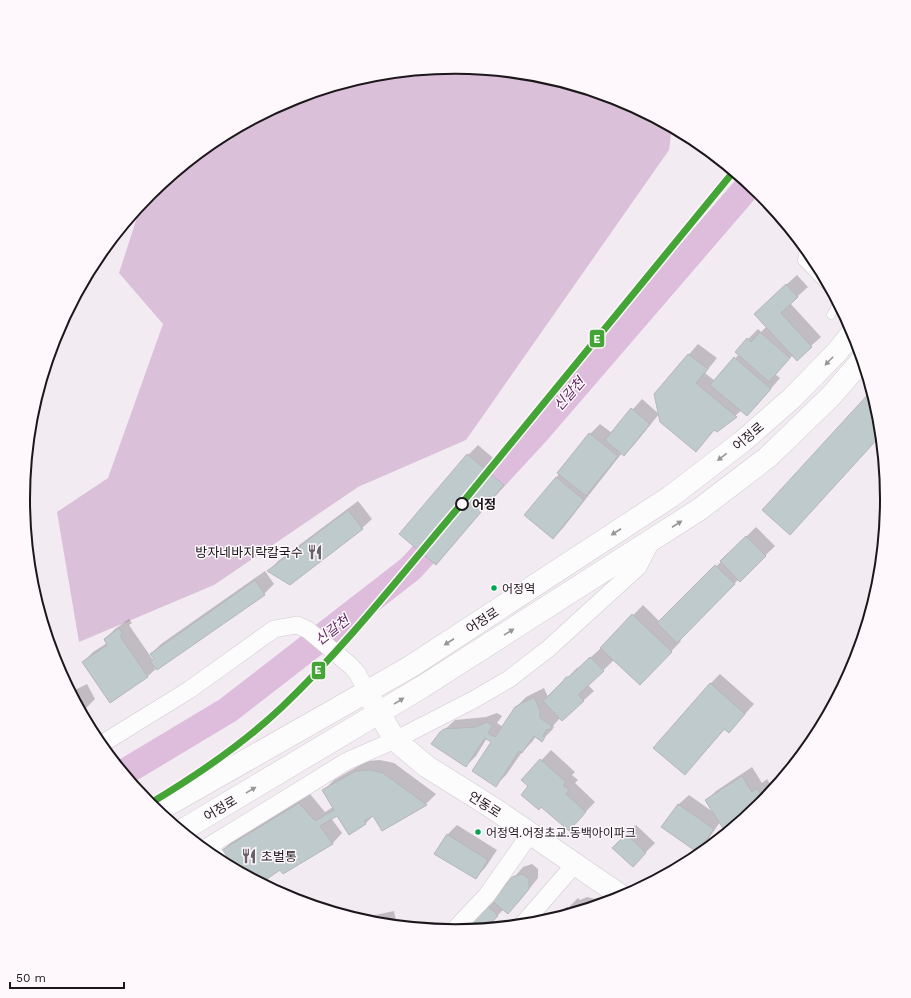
<svg xmlns="http://www.w3.org/2000/svg" width="911" height="998" font-family="'Work Sans','Noto Sans KR',sans-serif">
<style>
.forest{fill:#dac0d9}
.shadow{fill:#0003}
.lines{fill:none;stroke-linecap:round;stroke-linejoin:round}
.river{stroke:#debddc;stroke-width:27}
.building{fill:#bfcacd;stroke:#b6b7b9}
.service-casing{stroke:#d0cacf;stroke-width:9}
.minor-casing{stroke:#d0cacf;stroke-width:18}
.secondary-casing{stroke:#d0cacf;stroke-width:23}
.service{stroke:#fdfcfd;stroke-width:8}
.minor{stroke:#fdfcfd;stroke-width:17}
.secondary{stroke:#fdfcfd;stroke-width:22}
.rail-1-casing{stroke:#fef8fd;stroke-width:10}
.rail-1{stroke:#44a436;stroke-width:7}
.oneway{fill:#989597}
.stop-dot{fill:#fef8fd;stroke:#1c171b;stroke-width:2}
.bus-dot{fill:#00a651;stroke:#fef8fd;stroke-width:1.5}
.labels{text-anchor:middle;stroke-width:3;stroke-linejoin:round;paint-order:stroke}
.bus-label{font-size:12px;fill:#1c171b;stroke:#fef8fd;text-anchor:start}
.street-label{font-size:13px;fill:#1c171b;stroke:#fef8fd}
.stop-label{font-size:13px;font-weight:bold;fill:#1c171b;stroke:#fef8fd;text-anchor:start}
.poi-label{font-size:13px;fill:#1c171b;stroke:#fef8fd;text-anchor:end}
.water-label{font-size:14px;font-style:italic;fill:#5f2a5f;stroke:#fef8fd}
.rim{fill:none;stroke:#1c171b;stroke-width:2}
.line-badge{stroke:#fef8fd;stroke-width:1.5}
.badge-label{font-size:11px;text-anchor:middle;font-weight:bold;fill:#fff}
</style>
<rect width="100%" height="100%" fill="#f2ecf2"/>
<!-- forest -->
<path class="forest" d="M456,67L540,75L621,100L672,127L669,150L466,440L358,487L214,585L79,642L57,512L108,478L163,324L119,273L142,202L150,193L215,139L290,99L371,75Z"/>
<!-- shadow -->
<path class="shadow" d="M797,275L808,287L790,303L821,337L811,346L793,355L775,374L780,378L757,405L742,410L717,431L715,429L696,450L659,414L634,445L624,455L622,453L563,528L553,538L556,478L590,434L600,424L612,433L642,399L659,414L655,394L698,344L717,358L705,373L715,381L739,354L737,352L748,339L758,329L761,332L767,326L765,304Z
M478,445L513,475L436,564L468,455Z
M358,501L372,519L362,528L269,571L278,561Z
M756,527L775,546L740,580L739,579L679,639L681,641L650,674L614,660L588,685L594,691L562,720L560,718L553,726L554,727L552,730L542,740L536,736L532,742L522,752L506,775L496,785L493,741L487,738L476,756L466,766L441,733L455,720L486,717L497,713L502,716L497,723L503,727L516,707L526,697L544,688L548,697L577,668L580,667L601,648L643,605L660,622Z
M265,571L274,584L264,594L157,668L148,676L83,662L93,652L107,643L105,639L115,629L129,619L132,623L129,625L153,660L154,658L151,654L161,644Z
M720,674L754,704L729,732L725,729L694,764L710,684Z
M87,684L95,699L85,709L81,711L71,692Z
M551,750L575,772L572,775L578,780L575,783L595,802L578,820L523,780Z
M380,760L394,763L436,794L426,804L383,830L374,815L366,823L349,833L337,814L331,818L342,833L333,843L284,873L280,869L260,882L240,872L223,850L233,840L310,794L325,812L333,807L324,790L334,780L367,761Z
M752,767L762,783L767,779L774,790L762,804L724,829L720,822L707,841L697,851L663,827L679,804L689,795L713,812L706,801L716,791Z
M457,825L497,850L485,868L475,878L447,835Z
M636,825L655,843L642,856L626,835Z
M532,864L538,869V878L518,903L504,909L484,929L464,931L494,901L523,867Z
M587,897L595,899L597,898L604,904L558,918L578,898L580,900Z
M394,911L397,926L371,923L356,919Z"/>
<g class="lines">
<!-- river -->
<path class="river" d="M123,773L228,710L410,569L539,429L750,184"/>
</g>
<!-- building -->
<path class="building" d="M810,253L815,259L820,268L807,257Z
M786,284L798,297L781,313L812,347L797,361L754,314Z
M760,332L790,358L769,382L735,352L747,338L751,342Z
M688,354L708,369L696,383L737,417L717,432L714,430L696,452L660,422L654,394Z
M734,357L771,389L747,416L710,385Z
M872,390L880,415L882,434L790,535L762,510Z
M631,408L650,424L624,456L605,440Z
M589,433L618,456L586,496L557,473Z
M467,454L504,485L436,565L399,534Z
M556,477L584,500L553,539L524,515Z
M348,510L363,529L290,585L267,571Z
M746,536L766,556L740,582L720,561Z
M715,565L735,584L677,643L657,623Z
M255,580L265,595L157,670L150,661L154,659L150,654Z
M632,614L672,652L640,685L600,648Z
M119,628L123,634L120,636L148,677L110,703L82,662L107,645L104,639Z
M590,657L604,671L578,695L584,701L562,721L543,701L563,681L566,677H569Z
M710,683L745,714L729,733L724,729L685,775L653,748Z
M77,693L85,710L81,712L73,696Z
M534,697L540,710V718L552,726L550,730L547,729L543,736L545,737L542,742L534,736L522,753L519,751L496,787L472,771L491,742L485,738L466,767L431,744L440,732L444,729L475,727L487,722L493,726L488,733L495,737L515,707Z
M540,759L566,782L563,785L569,790L566,794L586,812L569,831L541,807L539,810L521,795L528,786L521,780Z
M370,770L383,773L427,805L382,831L373,816L364,821L366,824L349,835L337,816L320,826L333,844L283,874L280,870L261,883L238,871L222,850L299,803L315,821L334,810L322,790L356,771Z
M742,776L752,792L757,788L765,801L756,809L724,830L705,800Z
M678,804L714,829L697,852L661,827Z
M447,834L488,860L476,879L434,854Z
M626,834L646,853L633,867L612,848Z
M522,874L529,879V889L508,914L492,901L512,877Z
M488,906L498,916L485,929L462,931Z
M576,906L585,909L587,907L589,908L556,918L567,907L569,909Z
M385,921V925L371,923Z"/>
<g class="lines">
<!-- service casing -->
<g class="service-casing">
<path id="service" d="M807,248L803,253L802,261L833,293
M831,315L836,306L838,301"/>
</g>
<!-- minor casing -->
<g class="minor-casing">
<path id="minor" d="M100,745L189,690L274,629L297,625L308,630L351,666L357,673L367,691
M209,846L219,861
M204,849L347,761L395,740L473,700L509,679L548,649L638,567L652,540
M522,925L575,864
M453,931L487,895L530,834"/>
</g>
<!-- secondary casing -->
<g class="secondary-casing">
<path id="secondary" d="M372,701L395,740L426,766L496,810L623,897
M157,811L410,667L670,497L743,441L792,398L836,353L854,331
M181,831L422,687L700,509L768,457L831,396L863,359"/>
</g>
<!-- service -->
<use href="#service" class="service"/>
<!-- minor -->
<use href="#minor" class="minor"/>
<!-- secondary -->
<use href="#secondary" class="secondary"/>
<!-- rail-1 casing -->
<g class="rail-1-casing">
<path id="rail-1" d="M149,804C196,776 242,745 282,707C346,646 401,575 458,508C551,396 642,283 734,171"/>
</g>
<!-- rail-1 -->
<use href="#rail-1" class="rail-1"/>
</g>
<!-- one-way arrows -->
<defs><path id="oneway-solid" d="M-6-.8H1V-3.2L6.5 0L1 3.2V.8H-6Z"/></defs>
<g class="oneway">
<use href="#oneway-solid" transform="translate(829 361) rotate(134)"/>
<use href="#oneway-solid" transform="translate(722 457) rotate(142)"/>
<use href="#oneway-solid" transform="translate(677 524) rotate(-33)"/>
<use href="#oneway-solid" transform="translate(616 532) rotate(147)"/>
<use href="#oneway-solid" transform="translate(509 632) rotate(-32)"/>
<use href="#oneway-solid" transform="translate(449 642) rotate(147)"/>
<use href="#oneway-solid" transform="translate(399 701) rotate(-32)"/>
<use href="#oneway-solid" transform="translate(251 790) rotate(-31)"/>
</g>
<!-- icons -->
<defs>
<g id="restaurant-bare" transform="scale(1.2)"><path d="M-5-6h1v4h1v-4h1v4h1v-4h1v5L-1.5 .5V6h-2V.5L-5-1ZM5-6V6H3V1.5H1.5Q1.5-4 5-6Z" fill="#676266" stroke="#fef8fd" stroke-width="2.5" paint-order="stroke"/></g>
</defs>
<g fill-rule="evenodd">
<use href="#restaurant-bare" x="315" y="552"/>
<use href="#restaurant-bare" x="249" y="856"/>
</g>
<!-- markers -->
<circle class="stop-dot" cx="462" cy="504" r="6"/>
<g class="bus-dot">
<circle cx="494" cy="588" r="3.5"/>
<circle cx="478" cy="832" r="3.5"/>
</g>
<g class="labels">
<!-- bus labels -->
<g class="bus-label">
<text x="502" y="593">어정역</text>
<text x="486" y="837">어정역.어정초교.동백아이파크</text>
</g>
<!-- street labels -->
<g class="street-label">
<text transform="translate(748 436) rotate(-40)" y="5">어정로</text>
<text transform="translate(482 620) rotate(-33)" y="5">어정로</text>
<text transform="translate(485 804) rotate(33)" y="5">언동로</text>
<text transform="translate(220 808) rotate(-31)" y="5">어정로</text>
</g>
<!-- stop labels -->
<g class="stop-label">
<text x="472" y="509">어정</text>
</g>
<!-- poi labels -->
<g class="poi-label">
<text x="303" y="557">방자네바지락칼국수</text>
<text x="261" y="861" text-anchor="start">초벌통</text>
</g>
<!-- water labels -->
<g class="water-label">
<text transform="translate(569 394) rotate(-49)" y="5">신갈천</text>
<text transform="translate(332 630) rotate(-38)" y="5">신갈천</text>
</g>
</g>
<!-- crop -->
<path d="M0 0H911V998H0ZM30 499a425 425 0 1 1 850 0a425 425 0 1 1-850 0Z" fill="#fef8fd" fill-rule="evenodd"/>
<path class="rim" d="M30 499a425 425 0 1 1 850 0a425 425 0 1 1-850 0Z"/>
<g class="line-badge">
<rect x="589" y="329" width="16" height="19" rx="4" fill="#44a436"/>
<rect x="311" y="661" width="15" height="19" rx="4" fill="#44a436"/>
</g>
<g class="badge-label">
<text x="597" y="343">E</text>
<text x="318" y="674">E</text>
</g>
<!-- scale -->
<path d="M10 982v6h114v-6" fill="none" stroke="#1c171b" stroke-width="2"/>
<text x="16" y="982" font-size="12" fill="#1c171b" stroke="#fef8fd" stroke-width="3" paint-order="stroke">50 m</text>
</svg>
